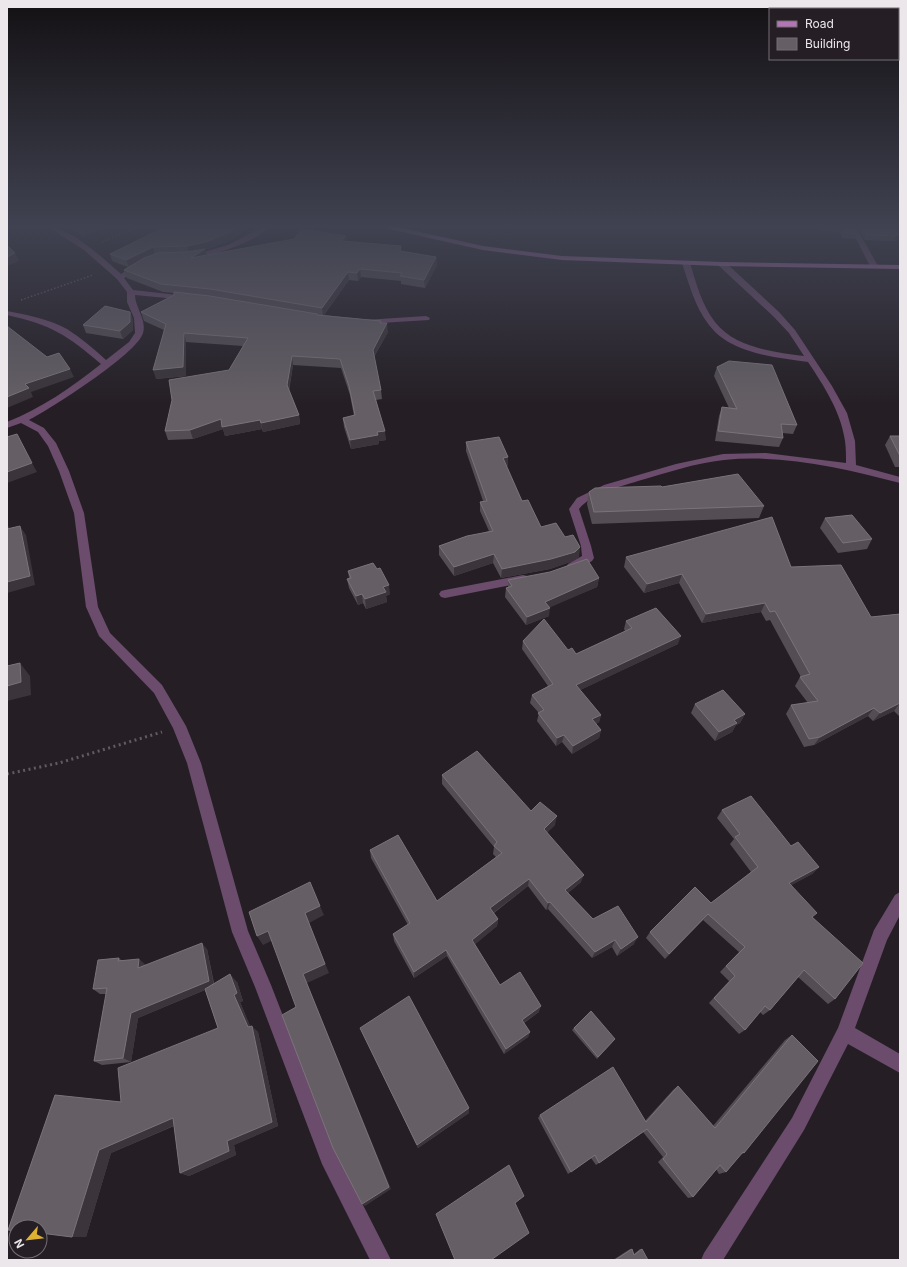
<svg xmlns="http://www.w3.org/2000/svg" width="907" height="1267" font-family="Inter,sans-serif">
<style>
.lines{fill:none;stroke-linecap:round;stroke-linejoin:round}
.path-far1{stroke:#605b60;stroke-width:1.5;stroke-dasharray:1.5 2;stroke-linecap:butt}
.path{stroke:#605b60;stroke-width:3;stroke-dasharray:2 3.5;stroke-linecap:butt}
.minor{fill:#6b4c6c;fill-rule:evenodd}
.major{fill:#b475b6;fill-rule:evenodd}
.wall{fill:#544e54}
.shaded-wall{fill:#3b353b}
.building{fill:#655f65;stroke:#7a747a}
</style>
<rect width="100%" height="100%" fill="#251f25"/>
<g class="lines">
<!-- path-far1 -->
<path class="path-far1" d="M494,235L498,227
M102,242L138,227
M21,300L93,275"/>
<!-- path -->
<path class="path" d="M7,774L59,763L162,732"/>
<!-- minor -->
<path class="minor" d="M48,227C70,227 104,259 121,274L137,264H143V268L124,278L133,290L187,296L191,298L187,300L135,295C135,307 147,320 143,333C137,354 50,409 29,420L44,428L56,443L69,471L84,513L98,607L110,633L162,685L186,726L201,763L248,931L271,985L336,1152L391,1260H370L322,1164L255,987L232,932L187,763L173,728L154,693L99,636L86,607L74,513L59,471L48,446L38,432L21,423L7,428V422C42,408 72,387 101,364C67,335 52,325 7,315V311C27,315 49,319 67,329C81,338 94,349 106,360L129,342L135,333L134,318L127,302V292L117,279L84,250Z
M262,227H269C252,244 214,255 191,259L187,257L228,245Z
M850,227H856L878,266L877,268H874L870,266Z
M683,261H686L690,263C696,283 702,305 715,322C735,348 774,352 804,356L789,333L773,316L719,266V262H725L779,312L795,330L832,386L847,413L855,441L856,465L900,477V483C843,468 783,454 724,460C695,463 666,473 638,481C619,487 592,493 579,509L591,546L594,558L592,561L576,570H568L566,567L568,564L582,556L581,546L569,509L577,498L604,485L676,464L723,454L766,453L846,463C846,456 846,448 845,441C841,412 824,386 808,362C775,357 731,354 709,325C695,307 689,284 682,263Z
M426,316L430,318L429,320L364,324L360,322L364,320Z
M523,575L527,576L529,579L527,582L445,598L441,597L439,594L441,591L445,590Z
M900,892V915L887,940L855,1028L900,1054V1073L848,1044L804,1130L723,1260H701L704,1253L792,1118L838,1028L874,930L895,895Z"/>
<!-- major -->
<path class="major" d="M386,227H397L483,246L562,256L722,262L900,265V269L722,266L562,260L483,250L389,229Z"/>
</g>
<!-- wall -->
<path class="wall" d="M69,227H107L84,236Z
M165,227L234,239L205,250L206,255L346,236L347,241L401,246V251L436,257L437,265L425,288L401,284V281L361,277L358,281L349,280L324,315L381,321V323L388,332L374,357L381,390L382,399L376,400L386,440L379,441V444L351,449L344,427L343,418L354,416L350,395L341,368L293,365L289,391L299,415L300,424L263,432L262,429L225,436L223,429L193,439L168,440L165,431L229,370L243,346L186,342V376L156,379L164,330L144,321L141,312L174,295V293L163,292L127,278L124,270L128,267L112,261L110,254Z
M819,227H853L857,234L855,239L842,238L840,232L820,230Z
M857,227H900V239L894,241L865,240Z
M130,312L133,320V330L123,339L86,333L83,325Z
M717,367L797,425L793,434L782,433L783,438L779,447L715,441L719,416L722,407L729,408L714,376Z
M890,436H900V467H895L885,445Z
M466,442L508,466H506L522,501L541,527L565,537L579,557L573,561L550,569L501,578L493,563L454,576L439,555V546L489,531L480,511V502L483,501L466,451Z
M662,487L764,506L759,518L592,524L587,504L589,492Z
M825,518L872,539L867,549L838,553L820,528Z
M626,557L791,567L871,617L900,614V717L894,711L873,721L868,716L814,745L804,747L786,714L791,705L808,703L795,686L800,677H801L770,620L766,621L761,612L702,623L679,583L644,593L624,567Z
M348,571L390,594L386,596L387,602L366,609L363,603L358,605L349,588L347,579L349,578Z
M599,578L597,587L549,607V616L526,625L505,597L506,588H508V580Z
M626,621L678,644L580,690L601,715L599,722L596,724L601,730L599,738L572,754L562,742L556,746L537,721L539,713L530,703L532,695L548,686L522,649L523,641L568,650L576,654L625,631L624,629Z
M695,704L745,714L740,723L736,725L732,732L715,741L691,713Z
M442,775L531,811L555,825L547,832L581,882L568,893L593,919L634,944L617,956L612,947L592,958L548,909L546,910L528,886L494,913L498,919L497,926L475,944L500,985L539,1012L524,1023L530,1032L528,1037L504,1054L447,956L414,978L394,941L393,934L408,925L371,858L370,850L437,901L496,857L493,854L494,847L442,784Z
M722,810L791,846L819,867L812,874L791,885L812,918L835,999L828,1004L798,977L770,1010L763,1015L760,1012L745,1030L739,1034L709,1003L729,981L720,972L739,952L703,920L665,959L646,938L650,932L711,903L751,872L730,844L734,839L717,818Z
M207,949L214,983L237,982L243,1001L240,1002L250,1026L258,1032L278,1126L234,1145L236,1155L189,1176L180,1173L174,1126L111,1153L86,1237H72L121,1102L218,1028L205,990L138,1018L131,1062L102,1065L94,1061L106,994H100L93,989L119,958L122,961L146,965Z
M360,1028L469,1108V1113L418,1148Z
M574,1028L615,1039L597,1059L572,1030Z
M792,1035L744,1153L740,1155L726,1172L719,1174L716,1169L693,1197L688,1198L658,1162L663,1157L643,1132L596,1165L591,1158L568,1174L538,1118L540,1115L645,1121L673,1090L678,1086L713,1126L785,1040Z
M630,1249H632L634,1254L640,1249H642L648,1260H613Z"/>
<!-- shaded-wall -->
<path class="shaded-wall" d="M84,227H107L84,236L81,228Z
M239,227H251L234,239L205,250L207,257L193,267L187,246Z
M900,234V239L894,241L896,236Z
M346,236L347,244L341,241Z
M153,247L155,255L129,268L126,260Z
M15,253L19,261L7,266V257Z
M436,257L437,265L425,288L424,280Z
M360,269L361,277L358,281L357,273Z
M348,272L349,280L323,316L322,308Z
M130,312L133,320V330L123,339L120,331Z
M387,323L388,332L373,358V350Z
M184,333L186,342V376L156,379L153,370Z
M292,356L293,365L288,394L287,385Z
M70,369L74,377L31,392L33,397L7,408V397L25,384Z
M299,415L300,424L263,432L261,423Z
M221,419L260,420L262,429L225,436L223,429L193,439L190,430Z
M385,431L386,440L379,441V444L351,449L350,440L377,432Z
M508,457V466L502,467L503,458Z
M32,463L37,472L7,483V472Z
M7,524L12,532L7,529Z
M20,526L26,535L35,585L7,593V582Z
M580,547L579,557L573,561L550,569L501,578L502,569Z
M494,554L493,563L454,576V567Z
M682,574L679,583L644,593L647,584Z
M599,578L597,587L544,610L545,602Z
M389,585L390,594L386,596L387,602L366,609L365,599L383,587Z
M362,594L363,603L358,605L356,596Z
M765,603L761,612L702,623L706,614Z
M550,608L549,616L526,625L527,617Z
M681,636L678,644L574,693L576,685Z
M20,663L30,676L31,695L7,701V686Z
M900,703L894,711L873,721L880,713Z
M874,708L868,716L814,745L820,737Z
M745,714L740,723L736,725L732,732L715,741L719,732L734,720Z
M601,715L599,722L590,727L592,719Z
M601,730L599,738L572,754L573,746Z
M564,735L562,742L556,746L557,738Z
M557,816L555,825L543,837L544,829Z
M819,867L812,874L783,890L789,883Z
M584,875L581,882L563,897L565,890Z
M529,879L528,886L489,916L490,908Z
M550,902L548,909L546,910L548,903Z
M320,906L324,915L309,923L329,973L307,983L391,1189L365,1206L362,1204L303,974L305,913Z
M708,914L703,920L665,959L669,954Z
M498,919L497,926L472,947V940Z
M268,931L273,940L263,945L257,936Z
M638,937L634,944L617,956L621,949Z
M615,940L612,947L592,958L595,952Z
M202,943L207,949L214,986L138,1018L131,1062L123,1058L131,1013Z
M446,950L447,956L414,978V972Z
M139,959L146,965L138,968Z
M230,974L237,982L243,1001L240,1002L253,1033L252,1026L258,1032L278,1126L234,1145L236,1155L189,1176L180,1173L227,1141L248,1027L234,995Z
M541,1006L539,1012L520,1025L522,1020Z
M530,1032L528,1037L504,1054L506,1049Z
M469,1108V1113L418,1148L417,1145Z
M173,1118L182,1122L111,1153L86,1237H72L99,1150Z"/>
<!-- building -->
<path class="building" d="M165,227H239L233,231L206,242L187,246L153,247L126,260L110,254Z
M841,227H853L857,234L844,233L842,227Z
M862,227H900V234L896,236L867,235Z
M302,229L346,236L341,241L401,246L400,251L436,257L424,280L400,276L402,273L360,269L357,273L348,272L322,308L210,289L161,284L124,270L144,258L158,253L186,252L205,249L191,258L294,239Z
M7,245L15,253L7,257Z
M174,292L210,296L317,314V315L381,321L380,323H387L373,350L381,390L373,391L385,431L377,432L378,435L350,440L343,418L355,415L349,386L340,359L292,356L287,385L299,415L261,423L260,420L222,427L221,419L190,430L165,431L172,400L169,380L229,370L248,338L184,333L183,367L153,370L166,324L141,312L174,295Z
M105,306L130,312V322L120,331L83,325Z
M7,326L47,357L59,353L70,369L25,384L29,388L7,397Z
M729,361L772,365L797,425L781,424L783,438L718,431L722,407L737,409L717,367Z
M17,434L32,463L7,472V437Z
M890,436H900V456Z
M499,437L508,457L503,458L522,501L528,500L541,527L556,523L565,537L573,535L580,547L575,552L551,559L502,569L494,554L454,567L439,546L467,536L493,531L480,502L487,501L466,442Z
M738,474L764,506L594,512L589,492L595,488L661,486L662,487Z
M852,515L872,539L843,543L825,518Z
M772,517L791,567L841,565L871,617L900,614V703L880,713L874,708L820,737L809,739L791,705L818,701L800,677L810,674L775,611L770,612L765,603L706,614L682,574L647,584L626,557Z
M20,526L30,576L7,582V529Z
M587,559L599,578L545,602L550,608L527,617L506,588L512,586L508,580L550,572Z
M373,563L377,569L380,568L389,585L383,587L386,592L365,599L362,594L356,596L347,579L351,578L348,571Z
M656,608L681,636L576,685L601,715L592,719L601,730L573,746L564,735L557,738L538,713L544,710L532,695L553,684L523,641L544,619L568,650L572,648L576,654L632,628L626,621Z
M20,663L21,682L7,686V666Z
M723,690L745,714L734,720L737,723L719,732L695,704Z
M477,751L531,811L540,802L557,816L544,829L584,875L565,890L593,919L618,906L638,937L621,949L615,940L595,952L550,902L548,903L529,879L490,908L498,919L472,940L500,985L520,972L541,1006L522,1020L530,1032L506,1049L446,950L414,972L393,934L410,923L370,850L398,835L437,901L502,853L494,846L497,842L442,775Z
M751,796L791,846L798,842L819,867L789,883L817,913L812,917L863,963L835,999L804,970L770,1010L765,1006L745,1030L714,998L735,976L726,966L745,947L708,914L669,954L650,932L695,887L711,903L758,867L735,837L740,834L722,810Z
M310,882L320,906L305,913L325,964L303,974L389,1187L362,1204L333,1148L282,1015L296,1007L268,931L257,936L249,912Z
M202,943L209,981L131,1013L123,1058L94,1061L107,988L93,989L98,960L119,958L118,961L139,959L138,968Z
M230,974L237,993L234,995L248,1027L252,1026L272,1122L227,1141L229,1151L180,1173L173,1118L99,1150L72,1237L40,1233V1227H16V1231L8,1230L55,1095L121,1102L118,1068L218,1028L205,989Z
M409,996L469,1108L417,1145L360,1028Z
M591,1011L615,1039L598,1057L574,1028Z
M792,1035L818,1061L744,1153L743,1152L726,1172L720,1165L693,1197L663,1159L667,1154L647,1129L599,1163L595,1155L571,1172L540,1115L613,1067L646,1122L678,1086L715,1128Z
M509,1165L524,1196L515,1203L529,1233L491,1260H455L436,1214Z
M632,1249L634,1255L642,1249L648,1260H615Z"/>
<!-- sky -->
<linearGradient id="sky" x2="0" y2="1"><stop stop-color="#141114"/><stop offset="0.56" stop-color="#404251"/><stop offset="1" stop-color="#404251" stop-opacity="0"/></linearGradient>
<rect width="907" height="404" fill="url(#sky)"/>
<!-- border -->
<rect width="907" height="1267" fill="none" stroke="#ebe7eb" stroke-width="16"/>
<!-- legend -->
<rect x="769" y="8" width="130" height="52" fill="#251f25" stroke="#746f74"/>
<rect x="777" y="21" width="20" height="6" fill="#b475b6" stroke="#746f74"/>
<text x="805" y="28" font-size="12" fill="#ebe7eb">Road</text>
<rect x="777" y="38" width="20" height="12" fill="#655f65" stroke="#746f74"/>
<text x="805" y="48" font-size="12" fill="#ebe7eb">Building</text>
<!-- north arrow -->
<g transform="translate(28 1239) rotate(242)"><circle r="19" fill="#251f25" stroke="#746f74"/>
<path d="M0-3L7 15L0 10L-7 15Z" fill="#deb133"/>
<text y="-6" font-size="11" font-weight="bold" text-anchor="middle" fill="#ebe7eb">N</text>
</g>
</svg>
